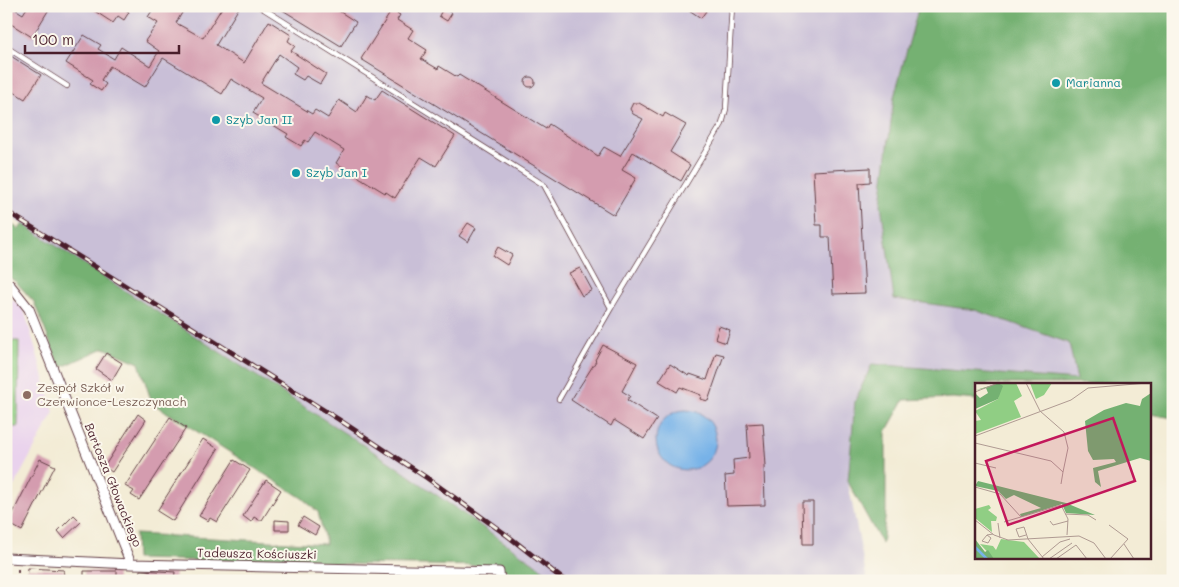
<svg xmlns="http://www.w3.org/2000/svg" width="1179" height="587" font-family="Mali,sans-serif">
<style>
.built{fill:#e9d2ed}
.industrial{fill:#c9bfd7}
.green{fill:#90ce84;stroke:#6d7658}
.forest{fill:#74b172;stroke:#5f684e}
.water{fill:#77b2e8;stroke:#60688a}
.building{fill:#d49caf}
.lines{fill:none;stroke-linecap:round;stroke-linejoin:round}
.lane-casing{stroke:#633e45;stroke-width:6}
.street-casing{stroke:#633e45;stroke-width:11}
.path{stroke:#633e45;stroke-width:2;stroke-dasharray:4 4;stroke-linecap:butt}
.lane{stroke:#fff;stroke-width:4.5}
.street{stroke:#fff;stroke-width:9}
.rail-casing{stroke:#4a1f2b;stroke-width:5}
.rail{stroke:#fbf7ec;stroke-width:3;stroke-dasharray:9;stroke-linecap:butt}
.culture-dot{fill:#0f9aa8;stroke:#fbf7ec;stroke-width:2}
.education-dot{fill:#8d6e63;stroke:#fbf7ec;stroke-width:2}
.labels{text-anchor:middle;stroke-width:4;stroke-linejoin:round;paint-order:stroke}
.culture-label{font-size:12px;fill:#0d838f;stroke:#fbf7ec;text-anchor:start}
.education-label{font-size:12px;fill:#785e54;stroke:#fbf7ec;text-anchor:start}
.street-label{font-size:12px;fill:#4a1f2b;stroke:#fbf7ec}
.inset-river{fill:none;stroke:#77b2e8;stroke-width:2.5}
.inset-road{fill:none;stroke:#af9a92;stroke-width:1}
.view{fill:#c2185b;fill-opacity:0.15;stroke:#c2185b;stroke-width:2.5}
.inset-edge{fill:none;stroke:#4a1f2b;stroke-width:2.5}
</style>
<rect width="100%" height="100%" fill="#fbf7ec"/>
<filter id="ink" filterUnits="userSpaceOnUse"><feTurbulence type="fractalNoise" baseFrequency=".02" numOctaves="2"/><feDisplacementMap in="SourceGraphic" scale="10" xChannelSelector="R" yChannelSelector="G"/><feConvolveMatrix kernelMatrix="1 2 1 2 8 2 1 2 1" color-interpolation-filters="sRGB"/></filter>
<filter id="wash" filterUnits="userSpaceOnUse"><feTurbulence type="fractalNoise" baseFrequency=".0096" numOctaves="4" result="noise"/><feDisplacementMap in="SourceGraphic" scale="20" xChannelSelector="R" yChannelSelector="G"/><feGaussianBlur stdDeviation="1.12" result="paint"/><feColorMatrix in="noise" values="0 0 0 0 0 0 0 0 0 0 0 0 0 0 0 0 0 1.4 0 .05"/><feComposite in="paint" operator="in"/></filter>
<g filter="url(#wash)">
<rect width="100%" height="100%" fill="#f3ecd6"/>
<!-- built -->
<path class="built" d="M6,295L21,306L25,313L54,412L14,486L9,485L6,526Z"/>
<!-- industrial -->
<path class="industrial" d="M6,6H919L894,97L881,204L894,299L975,310L1069,343L1077,380L872,364L848,482L867,581H556L548,573L391,463L6,214Z"/>
<!-- green -->
<path class="green" d="M6,341H19L18,427H6Z"/>
<!-- forest -->
<path class="forest" d="M919,6H1173V418L1150,414V384H976V400L953,398L904,400L886,432V511L882,544L848,482L855,401L872,364L1077,380L1069,343L975,310L894,299L881,204L894,97Z
M6,221L19,229L23,224L102,276L391,463L548,573L556,581H509L508,571L495,566L342,564L136,559L135,534L326,544L318,512L302,498L152,403L139,363L104,348L60,368L34,302L16,282L6,275Z"/>
<!-- water -->
<path class="water" d="M656 440a30 30 0 1 1 60 0a30 30 0 1 1-60 0Z"/>
<g id="blocks">
<!-- building -->
<path class="building" d="M6,6H10L23,14L28,6H51L32,37L6,21Z
M87,6H120L129,12L124,20L118,16L113,23Z
M155,6H186L176,23L203,38L223,6H240L216,45L244,63L269,21L291,35L288,41L295,46L291,51L326,74L320,84L306,76L303,80L293,74L297,67L279,54L261,83L312,114L315,110L328,118L339,100L357,112L367,95L375,100L382,90L455,136L436,166L421,157L395,198L386,192L385,193L336,163L344,150L315,132L308,142L305,140L301,146L286,137L288,134L253,113L262,98L231,79L222,94L163,58L145,87L110,66L101,80L106,84L101,91L90,84L93,80L66,63L84,35L101,45L98,49L114,59L121,47L150,66L159,51L145,41L158,23L148,17Z
M276,6H331L356,22L341,46Z
M683,6H699L706,11L701,18Z
M443,8L452,13L447,21L439,16Z
M392,10L400,15L397,20L413,30L408,38L427,50L421,59L438,69L439,66L457,77L459,75L546,129L549,124L598,156L604,147L620,156L643,119L633,114L630,109L633,103H639L663,117L665,113L686,125L670,152L690,165L681,181L633,152L622,170L636,178L614,215L361,59Z
M6,53L41,75L25,99L6,87Z
M525 82a5 5 0 1 1 10 0a5 5 0 1 1-10 0Z
M870,168V182L859,183L865,293L833,294L830,237H822V225H816L813,171Z
M468,223L476,228L468,242L459,236Z
M498,247L512,255L507,265L493,256Z
M580,268L592,290L582,296L569,273Z
M719,326L730,330L726,343L715,339Z
M603,345L637,363L622,391L630,396L627,400L657,419L644,439L614,420L611,426L571,400L596,361L595,360Z
M106,353L122,363L112,380L96,369Z
M716,353L724,355L708,401L700,399L701,395L680,387L677,392L659,381L670,364L689,376L690,374L707,380Z
M138,414L146,420L112,472L104,467Z
M170,417L186,428L139,500L131,495L134,491L125,486Z
M763,423L766,466H764L765,505L727,506L725,476L734,475L733,460L749,458L747,424Z
M203,439L218,449L173,521L157,511Z
M40,459L55,466L22,531L8,523Z
M234,460L250,470L217,522L210,518L208,521L199,516Z
M266,480L281,490L262,520H259L254,517L251,522L243,516Z
M802,502H813V544H803Z
M74,515L81,522L64,538L58,531Z
M303,517L319,527L315,535L298,525Z
M275,520L289,521V530H275Z
M28,568L64,570L63,581H27Z
M140,570L175,572L174,581H139Z
M84,571H117V581H84Z"/>
</g>
</g>
<g filter="url(#ink)">
<use href="#blocks" fill-opacity="0" stroke="#633e45" stroke-width="1"/>
<g class="lines">
<!-- lane casing -->
<g class="lane-casing">
<path id="lane" d="M259,6L544,185L611,308L559,399
M6,47L67,86
M611,308L722,124L726,109L732,6"/>
</g>
<!-- street casing -->
<g class="street-casing">
<path id="street" d="M6,283L10,285L29,309L131,564
M6,558L131,564L499,572L500,581"/>
</g>
<!-- path -->
<path class="path" d="M510,578L514,581
M18,581V568
M130,581L131,573"/>
<!-- lane -->
<use href="#lane" class="lane"/>
<!-- street -->
<use href="#street" class="street"/>
<!-- rail casing -->
<g class="rail-casing">
<path id="rail" d="M6,211L338,419L427,478L508,536L565,581"/>
</g>
<!-- rail -->
<use href="#rail" class="rail"/>
</g>
</g>
<!-- markers -->
<g class="culture-dot">
<circle cx="1056" cy="83" r="5"/>
<circle cx="216" cy="120" r="5"/>
<circle cx="296" cy="173" r="5"/>
</g>
<circle class="education-dot" cx="27" cy="395" r="5"/>
<g class="labels">
<!-- culture labels -->
<g class="culture-label">
<text x="1066" y="87">Marianna</text>
<text x="226" y="124">Szyb Jan II</text>
<text x="306" y="177">Szyb Jan I</text>
</g>
<!-- education labels -->
<g class="education-label">
<text x="37" y="392">Zespół Szkół w<tspan x="37" dy="14">Czerwionce-Leszczynach</tspan></text>
</g>
<!-- street labels -->
<g class="street-label">
<text transform="translate(113 485) rotate(68)" y="4">Bartosza Głowackiego</text>
<text transform="translate(257 554) rotate(1)" y="4">Tadeusza Kościuszki</text>
</g>
</g>
<!-- overview -->
<g transform="translate(975 383)">
<rect width="176" height="176" fill="#f3ecd6"/>
<path d="M26,0H41L47,13L39,18L46,34L0,51V38L6,37L0,28L23,16ZM55,0H77L69,12L61,16ZM14,122L16,125L13,127L22,134L21,138H16L17,149L0,135V126ZM26,156L49,159L65,176H19L5,161L18,163L21,167Z" fill="#90ce84"/>
<path d="M24,0L28,3L23,16L0,26V10L5,15L13,10L11,5L1,7ZM176,10V78L165,75L123,88L126,104L120,99L118,85L141,79L139,76L118,77L113,68L110,38L129,27L151,20L165,23L167,16ZM3,98L91,120L120,132L91,130L87,121L46,134L45,131L66,125L39,112L31,116L23,108L0,103ZM0,156L10,169L13,167L19,176H0Z" fill="#74b172"/>
<path class="inset-river" d="M0,164L12,176"/>
<path class="inset-road" d="M51,0L65,28L89,49L93,65L88,89M0,9L23,0M0,53L96,17L113,5L172,0M0,60L76,78L88,89L86,101M0,80L21,85M0,104L25,111L46,134M90,131L113,132L121,137M0,137L19,152L33,157L104,153L119,160L131,176M75,138L78,142L93,138M29,139L86,122L93,136L92,152M23,140L25,155M134,142L153,156L135,176M12,152L16,155L13,160L7,158L12,152L18,151M51,152L44,154L41,146L49,144L53,156L69,176M149,161L159,176M67,174L85,159L95,156M74,176L97,160M81,176L101,162L112,176"/>
<path class="view" d="M138,35L160,98L33,142L11,78Z"/>
<rect width="176" height="176" class="inset-edge"/>
</g>
<!-- margin -->
<rect width="1179" height="587" fill="none" stroke="#fbf7ec" stroke-width="25"/>
<!-- scale -->
<path d="M25 45v8h154v-8" fill="none" stroke="#4a1f2b" stroke-width="2.5"/>
<text x="32" y="45" font-size="15" fill="#4a1f2b" stroke="#fbf7ec" stroke-width="4" paint-order="stroke">100 m</text>
</svg>
